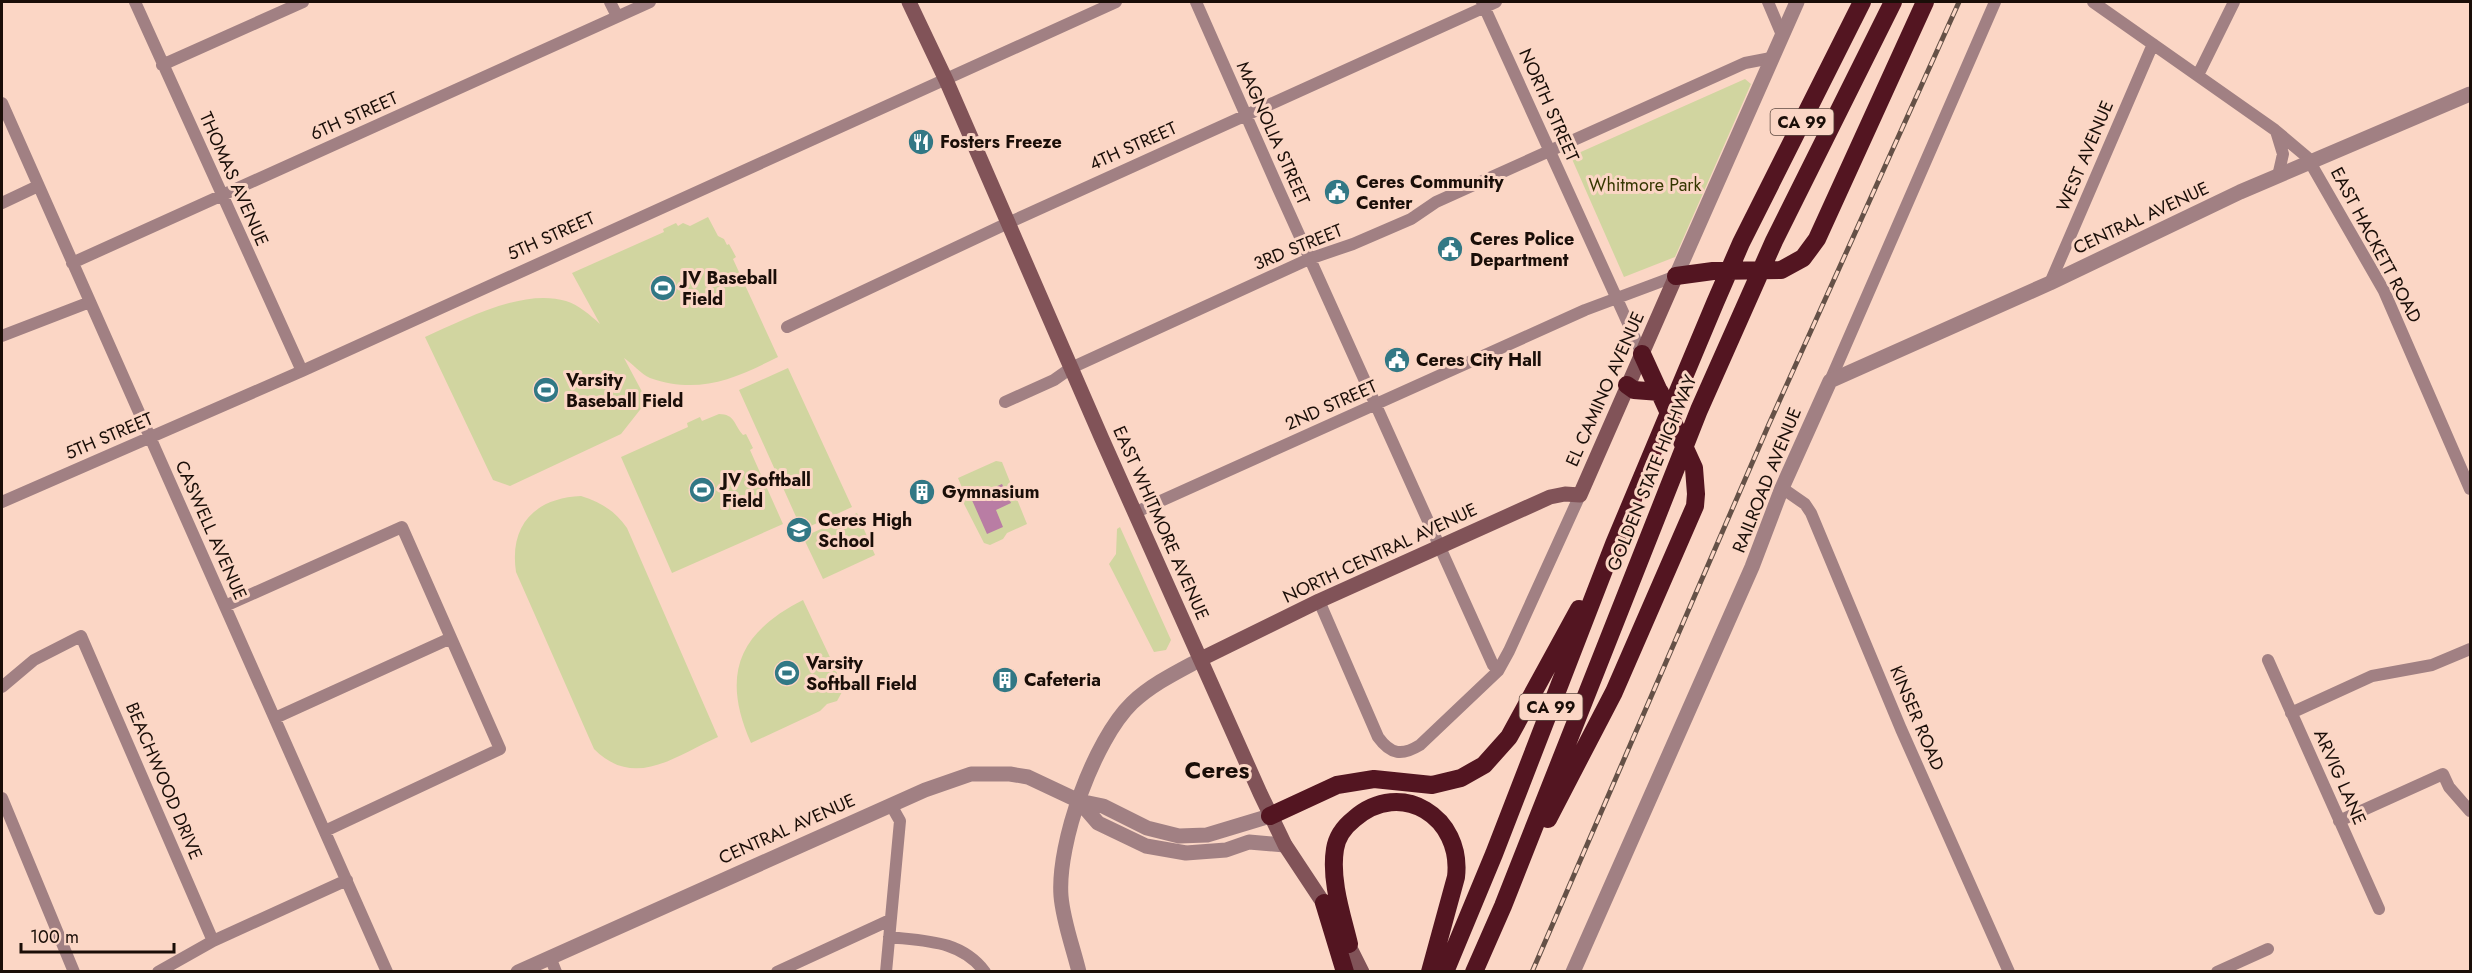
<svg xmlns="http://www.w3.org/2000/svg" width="2472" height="973" font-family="Jost,sans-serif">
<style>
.green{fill:#d1d5a0}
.water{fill:#b97da4}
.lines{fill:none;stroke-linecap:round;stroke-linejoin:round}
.minor{stroke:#a18083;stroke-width:12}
.tertiary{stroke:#a18083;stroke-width:15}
.secondary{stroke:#815358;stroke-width:15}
.motorway{stroke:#531521;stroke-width:18}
.rail-casing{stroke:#655147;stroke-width:5}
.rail{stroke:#fbd6c5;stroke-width:3;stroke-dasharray:9;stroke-linecap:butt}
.labels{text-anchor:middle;stroke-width:6;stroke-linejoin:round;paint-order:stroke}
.shield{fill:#fbd6c5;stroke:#5e4a41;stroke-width:1.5}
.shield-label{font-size:16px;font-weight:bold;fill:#1a0e08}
.street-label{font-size:18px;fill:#1a0e08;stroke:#fbd6c5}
.poi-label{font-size:18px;font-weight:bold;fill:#1a0e08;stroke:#fbd6c5;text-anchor:start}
.park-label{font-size:18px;fill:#353700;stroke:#fbd6c5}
.district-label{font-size:24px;font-weight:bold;fill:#1a0e08;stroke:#fbd6c5}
</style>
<rect width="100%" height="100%" fill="#fbd6c5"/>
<!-- green -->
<path class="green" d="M1745,79L1751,84L1675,257L1624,277L1572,159L1575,158L1574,155Z
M708,217L718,236L724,239L727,245L729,244L736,257L733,259L778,357C734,379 699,395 650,378C641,374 632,363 624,358L647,401L621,434L510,486L493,480L425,337C464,320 522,288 566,301C579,305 590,315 600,324L572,273L664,232L663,229L676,223L678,226L683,223L690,226Z
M788,368L852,507L802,530L739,390Z
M719,414C735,414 734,425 743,435L746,434L753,448L750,450L783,524L672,573L621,457L688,427L687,423L700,417L702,421Z
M996,461L1002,462L1027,524L1007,533L1003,539L990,545L984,543L963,502L965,495L958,478Z
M581,496C601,502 615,511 627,528L718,737C675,756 635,790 594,749L516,572C509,525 535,498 581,496Z
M857,513L875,555L823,579L803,537Z
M1120,527L1171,640L1166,650L1154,652L1109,564L1116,554L1117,529Z
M803,600L836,670L842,692L837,701L827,704L820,711L751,743C721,675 738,633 803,600Z"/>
<!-- water -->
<path class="water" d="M1002,484L1011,503L996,510L1003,527L987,534L971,498Z"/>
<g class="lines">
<!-- minor -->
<path class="minor" d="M135,2L302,371
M610,2L617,16
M1196,2L1278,188L1493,665L1498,671
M1482,2L1642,354
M1768,2L1782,35
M2093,2L2275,130L2307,157L2384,291L2470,489
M162,65L303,2
M2198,75L2234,2
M2,103L387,972
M2276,131L2283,154L2278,176
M2,203L38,186
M72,263L650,2
M2050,283L2153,44
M787,327L1008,223L1496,2
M2,336L90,302
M1830,381L1995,2
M1005,402L1054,380L1071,368L1309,259L1353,244L1411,219L1436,202L1745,63L1771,58
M1782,488L1805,504L1811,513L1901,729L2009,972
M2,502L302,371L1116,2
M1134,513L1585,310L1676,276
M1319,601L1378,737C1391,755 1402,756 1420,745L1498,671L1509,651L1580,495
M225,606L402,527L500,749L325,831
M2268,660L2379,909
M2,687L34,660L81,636L213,941
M2291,713L2372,676L2432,665L2470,649
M275,718L451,638
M2,798L74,972
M2339,821L2443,774L2449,787L2470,811
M889,937C925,941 961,940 985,972
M550,957L556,972
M158,972L213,941L347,880
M777,972L890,920
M886,972L900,821L891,805
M2217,972L2268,949"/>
<!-- tertiary -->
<path class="tertiary" d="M1676,276L1797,2
M1079,801L1098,823L1146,846L1186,853L1226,850L1249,842L1285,845
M518,972L925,790L971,774H1010L1028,777L1079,801L1103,806L1147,828L1179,836L1207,835L1270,816
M1079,972C1073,947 1063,921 1061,896C1057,843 1094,740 1132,703C1152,684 1177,672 1201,659
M1573,972L1752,567L1782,488L1830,381L2050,283L2240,192L2470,94"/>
<!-- secondary -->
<path class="secondary" d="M909,2L946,80L1102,439L1260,793L1285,845L1330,913
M1201,659L1319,601L1550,497L1565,494L1580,495L1676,276
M1344,936L1362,972"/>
<!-- motorway -->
<path class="motorway" d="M1676,276L1713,271L1781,270L1803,258L1817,239L1925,2
M1627,385L1634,390L1660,392
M1270,816L1337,785L1374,779L1432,785L1461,778L1484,765L1509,737L1579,609
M1548,819L1614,692L1695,506L1696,494L1694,468L1642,354
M1324,903L1345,972
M1349,944C1342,915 1330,880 1335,849C1337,836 1344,827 1354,819C1401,778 1463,817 1456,877L1430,972
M1445,972L1494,854L1614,544L1715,303L1741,243L1862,2
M1474,972L1503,906L1699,410L1774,241L1893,2"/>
<!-- rail casing -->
<g class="rail-casing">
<path id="rail" d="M1532,972L1769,424L1959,2"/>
</g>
<!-- rail -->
<use href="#rail" class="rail"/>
</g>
<!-- icons -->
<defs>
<g id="restaurant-disc" transform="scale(1.35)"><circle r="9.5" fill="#327885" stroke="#fbd6c5"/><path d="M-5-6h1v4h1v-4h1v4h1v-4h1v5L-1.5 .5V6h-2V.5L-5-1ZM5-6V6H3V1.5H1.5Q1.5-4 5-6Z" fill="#fff"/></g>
<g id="civic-disc" transform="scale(1.35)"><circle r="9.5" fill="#327885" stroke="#fbd6c5"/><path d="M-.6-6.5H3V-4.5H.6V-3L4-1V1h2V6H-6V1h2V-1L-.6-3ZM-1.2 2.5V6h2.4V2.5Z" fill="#fff"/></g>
<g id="stadium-disc" transform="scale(1.35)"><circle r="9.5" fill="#327885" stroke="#fbd6c5"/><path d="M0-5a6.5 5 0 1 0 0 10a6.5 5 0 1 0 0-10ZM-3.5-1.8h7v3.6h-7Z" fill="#fff"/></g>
<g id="building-disc" transform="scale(1.35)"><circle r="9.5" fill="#327885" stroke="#fbd6c5"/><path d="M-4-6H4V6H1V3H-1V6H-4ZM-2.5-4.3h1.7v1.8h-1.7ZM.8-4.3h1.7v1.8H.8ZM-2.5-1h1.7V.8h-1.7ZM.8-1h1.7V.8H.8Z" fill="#fff"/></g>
<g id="school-disc" transform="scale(1.35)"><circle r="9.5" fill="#327885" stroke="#fbd6c5"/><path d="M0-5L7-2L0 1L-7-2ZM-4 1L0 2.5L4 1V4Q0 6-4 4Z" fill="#fff"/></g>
</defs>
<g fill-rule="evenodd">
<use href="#restaurant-disc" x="921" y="142"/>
<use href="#civic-disc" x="1337" y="192"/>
<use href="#civic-disc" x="1450" y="249"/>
<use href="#stadium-disc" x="663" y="288"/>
<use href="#civic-disc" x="1397" y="360"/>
<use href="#stadium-disc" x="546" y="390"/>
<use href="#stadium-disc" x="702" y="490"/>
<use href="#building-disc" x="922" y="492"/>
<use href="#school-disc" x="799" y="530"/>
<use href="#stadium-disc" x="787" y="673"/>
<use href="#building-disc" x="1005" y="680"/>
</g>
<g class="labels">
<!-- shield labels -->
<g class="shield">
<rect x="1770.5" y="109" width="63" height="26" rx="4.5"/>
<rect x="1519.5" y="694" width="63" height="26" rx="4.5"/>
</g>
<g class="shield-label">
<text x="1802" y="128">CA 99</text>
<text x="1551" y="713">CA 99</text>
</g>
<!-- street labels -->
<g class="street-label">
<text transform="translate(1549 105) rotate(66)" y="6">NORTH STREET</text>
<text transform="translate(354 116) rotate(-24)" y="6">6TH STREET</text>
<text transform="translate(1273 133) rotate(66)" y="6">MAGNOLIA STREET</text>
<text transform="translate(1133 146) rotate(-24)" y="6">4TH STREET</text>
<text transform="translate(2085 156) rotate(-67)" y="6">WEST AVENUE</text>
<text transform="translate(234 179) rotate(66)" y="6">THOMAS AVENUE</text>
<text transform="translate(2141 218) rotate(-25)" y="6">CENTRAL AVENUE</text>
<text transform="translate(551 236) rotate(-24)" y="6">5TH STREET</text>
<text transform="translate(2376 245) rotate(62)" y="6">EAST HACKETT ROAD</text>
<text transform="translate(1298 247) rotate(-22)" y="6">3RD STREET</text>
<text transform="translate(1605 389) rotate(-66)" y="6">EL CAMINO AVENUE</text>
<text transform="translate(1331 405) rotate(-24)" y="6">2ND STREET</text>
<text transform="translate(109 436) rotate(-23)" y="6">5TH STREET</text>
<text transform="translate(1652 473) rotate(-68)" y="6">GOLDEN STATE HIGHWAY</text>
<text transform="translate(1767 480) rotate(-68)" y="6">RAILROAD AVENUE</text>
<text transform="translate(1161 523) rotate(66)" y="6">EAST WHITMORE AVENUE</text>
<text transform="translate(211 530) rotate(66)" y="6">CASWELL AVENUE</text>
<text transform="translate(1380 553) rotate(-25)" y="6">NORTH CENTRAL AVENUE</text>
<text transform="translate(1917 718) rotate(67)" y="6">KINSER ROAD</text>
<text transform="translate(2340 777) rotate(66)" y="6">ARVIG LANE</text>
<text transform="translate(164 781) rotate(67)" y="6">BEACHWOOD DRIVE</text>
<text transform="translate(787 829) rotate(-24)" y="6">CENTRAL AVENUE</text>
</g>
<!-- poi labels -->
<g class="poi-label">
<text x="940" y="148">Fosters Freeze</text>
<text x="1356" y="188">Ceres Community<tspan x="1356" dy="21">Center</tspan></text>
<text x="1470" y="245">Ceres Police<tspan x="1470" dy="21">Department</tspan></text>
<text x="682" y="284">JV Baseball<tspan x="682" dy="21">Field</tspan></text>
<text x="1416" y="366">Ceres City Hall</text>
<text x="566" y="386">Varsity<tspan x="566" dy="21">Baseball Field</tspan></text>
<text x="722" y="486">JV Softball<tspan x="722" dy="21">Field</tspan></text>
<text x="942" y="498">Gymnasium</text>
<text x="818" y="526">Ceres High<tspan x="818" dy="21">School</tspan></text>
<text x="806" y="669">Varsity<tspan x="806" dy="21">Softball Field</tspan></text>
<text x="1024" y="686">Cafeteria</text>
</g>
<!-- park labels -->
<g class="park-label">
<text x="1645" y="191">Whitmore Park</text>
</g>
<!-- district labels -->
<g class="district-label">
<text x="1217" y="778">Ceres</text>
</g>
</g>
<!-- border -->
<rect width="2472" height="973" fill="none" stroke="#1a0e08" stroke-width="6"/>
<!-- scale -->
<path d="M21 943v9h153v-9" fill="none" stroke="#1a0e08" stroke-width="3"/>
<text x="30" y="943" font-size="18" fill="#1a0e08" stroke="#fbd6c5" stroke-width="4.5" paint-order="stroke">100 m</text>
</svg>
